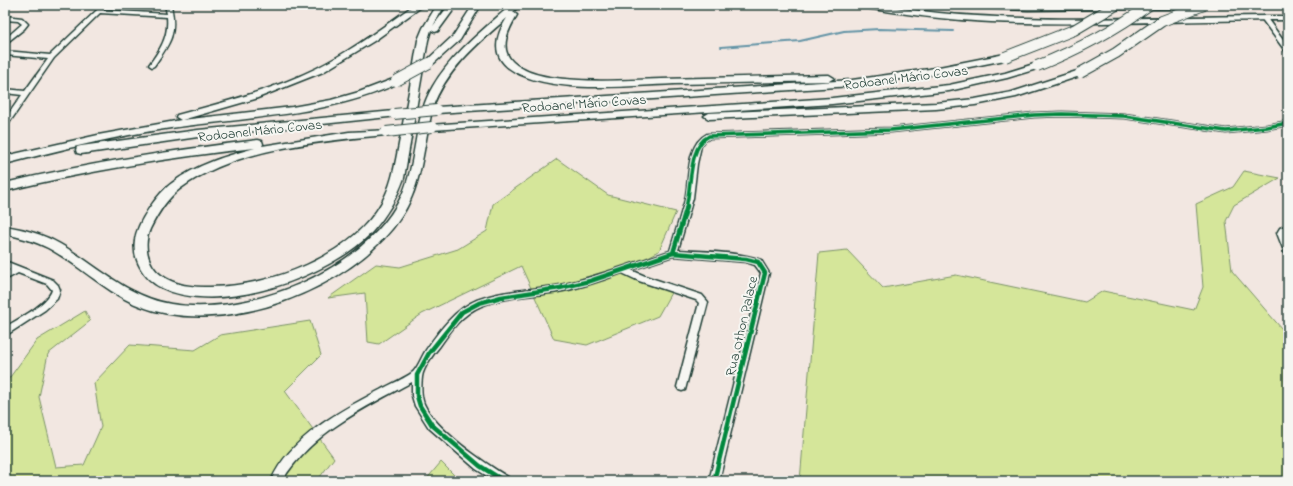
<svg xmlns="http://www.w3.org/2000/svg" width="1293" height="486" font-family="'Indie Flower',sans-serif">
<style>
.green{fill:#d5e69a;stroke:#7a9267}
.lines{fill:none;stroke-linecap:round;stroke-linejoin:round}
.stream{stroke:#6494a6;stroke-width:2}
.minor-casing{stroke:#1f3d34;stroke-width:3}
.major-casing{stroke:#1f3d34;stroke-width:3}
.highway-casing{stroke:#1f3d34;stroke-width:3}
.minor{fill:#f6f6f2;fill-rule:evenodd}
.major{fill:#f6f6f2;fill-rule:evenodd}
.highway{fill:#f6f6f2;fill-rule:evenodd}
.highway-bridge-casing{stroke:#1f3d34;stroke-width:12;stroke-linecap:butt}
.highway-bridge{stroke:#f6f6f2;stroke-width:10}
.cycleway-far1-casing{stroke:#f6f6f2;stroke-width:5.5}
.cycleway-casing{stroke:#f6f6f2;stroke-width:7}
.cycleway-far1{stroke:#00873e;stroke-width:3.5}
.cycleway{stroke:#00873e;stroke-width:4.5}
.labels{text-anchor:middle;stroke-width:4;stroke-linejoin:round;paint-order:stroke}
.street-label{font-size:14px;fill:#1f3d34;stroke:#f6f6f2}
</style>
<rect width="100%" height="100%" fill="#f2e7e1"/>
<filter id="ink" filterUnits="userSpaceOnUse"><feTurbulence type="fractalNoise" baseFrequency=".025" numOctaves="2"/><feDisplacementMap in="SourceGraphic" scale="8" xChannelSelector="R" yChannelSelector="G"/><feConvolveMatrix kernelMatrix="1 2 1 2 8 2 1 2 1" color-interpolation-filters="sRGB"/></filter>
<g filter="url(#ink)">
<!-- green -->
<path class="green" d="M557,159L608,195L676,212L659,251L628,268L637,279L672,291L658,316L587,345L554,339L521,266L422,314L379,344L368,342L365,293L328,298L376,264L400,267L458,249L487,231L493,204Z
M1244,171L1280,178L1234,205L1226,221L1232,271L1288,336V481H800L819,253L847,250L883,288L956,275L1085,302L1103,291L1194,310L1203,287L1196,204L1233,187Z
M85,311L90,321L48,354L39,397L56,467L84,465L101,427L94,383L130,345L195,350L220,335L310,321L321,355L285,391L334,458L317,481H5V384L37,340Z
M441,462L460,481H425Z"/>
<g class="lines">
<!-- stream -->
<path class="stream" d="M721,47L800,41L844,31L879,29L953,31"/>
<!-- minor casing -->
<g class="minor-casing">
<path id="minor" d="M99,5H105L103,10L167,14L165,5H171C177,34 171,42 154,66L152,67L149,65C160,50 169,37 167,17L100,13L54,58L7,126H5V119L22,95L5,93V89L25,91L48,59L5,55V51L50,55L97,10Z
M5,16L22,18L28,24L24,29L5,44V39L22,24L18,21L5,20Z
M1264,16L1266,17L1288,47V53L1286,52L1261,18Z
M1062,112L1124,114L1226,129L1267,125L1288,121V125L1267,129L1226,133L1124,118L1062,116L1034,117L891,132L710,138L705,141L701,146L697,164L693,198L678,250C705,252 735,251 761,260L769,273L719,481H709L761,273L755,265L746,262L673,256L631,270L645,276L702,295L708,302L685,390L682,391L679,390L677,387L699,303L696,300L639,281L622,273C601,281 580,288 558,292C534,296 503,297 481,306C462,314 451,330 440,346C434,353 423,368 422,377C421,385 421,396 424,404C436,430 484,463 508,477L509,481H495L476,469L429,428L415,406L412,396V382C364,408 312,432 282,481H271C289,438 341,410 380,390C387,386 410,376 414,371C419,365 422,356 426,350C439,331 455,309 477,300C503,290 533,290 560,285C597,277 633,263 670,251C675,234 680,217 685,200C690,180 685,145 707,134L891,128L1034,113Z
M1288,225V231L1285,233L1288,241V254L1285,253L1284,251L1277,233L1280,228Z
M5,261L53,280L58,285L60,290L57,299L45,310L5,336V327C17,320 48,304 52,290L47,284L18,273L5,280V273L10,270L5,267Z"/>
</g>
<!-- major casing -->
<g class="major-casing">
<path id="major" d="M855,5C883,5 911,10 939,13C968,16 996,17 1024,18C1112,21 1200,15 1288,16V20C1189,20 1090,26 991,22C947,20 903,14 859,7Z"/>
</g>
<!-- highway casing -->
<g class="highway-casing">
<path id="highway" d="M414,5H424L374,41L323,72L255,99L182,120L292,107L331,100L359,92L396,78L401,81L399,83C328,116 248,117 171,128C115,136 60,150 5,164V156L98,135L181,120L176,117L177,115C225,102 272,90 317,68C351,51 383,27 414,5Z
M437,5H445L433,26L449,5H457L438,31L435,32L431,30L428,40L404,178C397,198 386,216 372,232C330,277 218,317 160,287C144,279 132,259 135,240C137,222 158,193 172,183C197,164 226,156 255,148C171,157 88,171 5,191V183C89,163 173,150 258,140L262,141L263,144L262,146L349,132L390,130L391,132L390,134L386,135C321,141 235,148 181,188C167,198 158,213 150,229C143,244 147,265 161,275C175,286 193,287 210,287C270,287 352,256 382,202C394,181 396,157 401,134C407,103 413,71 418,40L423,28Z
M473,5H481L460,40L432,65H426L424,63L426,61L453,36Z
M511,5H520L513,12L517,15C509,29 498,48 513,62C523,71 537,75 549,77C586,83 625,80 662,79C717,78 773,76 829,75L834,78L829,81C777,82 726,83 674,84C630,86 555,94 515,72C491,59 494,38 507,18C477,44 445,71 432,109L437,107L852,80L929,69L1005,54L1010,57L1005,60L929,75L852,86L437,113L432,110L429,125L832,98L949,85L1005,73L1037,63L1042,66L1040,68L1007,78L949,91L832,104L432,130L428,129C422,160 419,190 401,217C352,290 223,339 140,306C106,293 80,265 48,248C34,241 20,237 5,234V226C24,229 43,234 60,244C97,265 127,297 171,304C250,317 367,270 402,195C418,160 413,119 433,86C452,54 483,30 511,5Z
M973,5H1202L1198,8L1028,10L977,8Z
M1080,70L1085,73L1083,75L1016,97L975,105L936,109L709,119L704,116L709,113L936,103L975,99L1012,92Z
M394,111L399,114L398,116L198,137L81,154L77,153L76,150L77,147L81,146L198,130Z"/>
</g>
<!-- minor -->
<use href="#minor" class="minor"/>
<!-- major -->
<use href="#major" class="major"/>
<!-- highway -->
<use href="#highway" class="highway"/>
<!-- highway-bridge casing -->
<g class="highway-bridge-casing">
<path id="highway-bridge" d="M1005,57L1074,30L1116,5
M1037,66C1077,50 1114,31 1149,5
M1080,73L1116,53L1162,21L1204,5
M396,81L429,63
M394,114L437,110
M386,132L432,127"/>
</g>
<!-- highway-bridge -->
<use href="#highway-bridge" class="highway-bridge"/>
<!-- cycleway-far1 casing -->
<g class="cycleway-far1-casing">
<path id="cycleway-far1" d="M686,207C692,187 688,146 709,136L891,130L1034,115L1062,114L1124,116L1226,131L1267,127L1288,123"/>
</g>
<!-- cycleway casing -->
<g class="cycleway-casing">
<path id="cycleway" d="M673,253L687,206
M504,481L480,466L432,425L420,406L417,396V375L429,353L462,312L479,303L501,297L560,288L590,281L673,253L746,259L758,262L765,273L714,481"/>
</g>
<!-- cycleway-far1 -->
<use href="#cycleway-far1" class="cycleway-far1"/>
<!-- cycleway -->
<use href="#cycleway" class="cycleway"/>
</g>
</g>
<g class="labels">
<!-- street labels -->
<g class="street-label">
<text transform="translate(906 77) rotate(-7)" y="5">Rodoanel Mário Covas</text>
<text transform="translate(584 103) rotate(-4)" y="5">Rodoanel Mário Covas</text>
<text transform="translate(260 130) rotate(-6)" y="5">Rodoanel Mário Covas</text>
<text transform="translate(741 326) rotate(-77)" y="5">Rua Othon Palace</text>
</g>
</g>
<!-- margin -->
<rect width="1293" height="486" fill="none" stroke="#f6f6f2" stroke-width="20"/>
<rect x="10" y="10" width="1273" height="466" fill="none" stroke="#1f3d34" stroke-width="1.5" filter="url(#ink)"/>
</svg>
